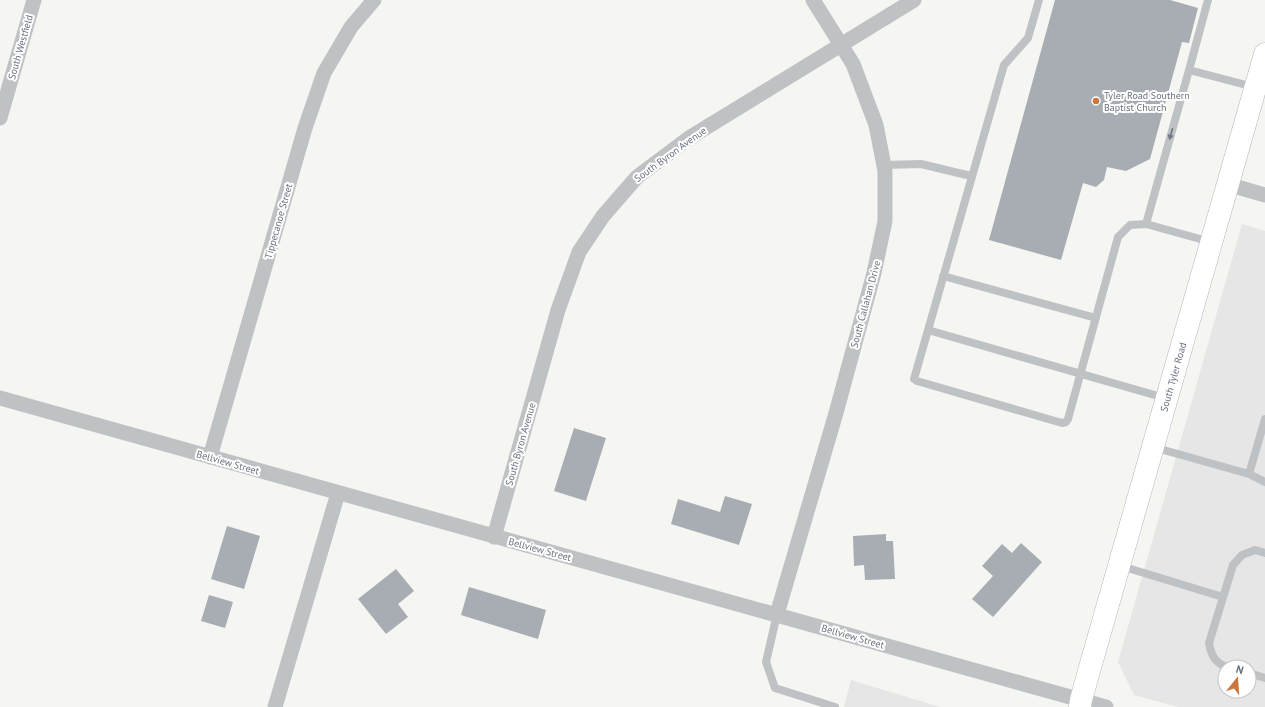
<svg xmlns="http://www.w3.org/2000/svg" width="1265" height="707" font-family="'PT Sans',sans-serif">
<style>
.built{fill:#e5e6e5;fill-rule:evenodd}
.building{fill:#a8adb3}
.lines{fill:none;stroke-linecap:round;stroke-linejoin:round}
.secondary-casing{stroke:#b4b7bc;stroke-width:23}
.lane{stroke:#bfc2c5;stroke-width:8}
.street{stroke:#bfc2c5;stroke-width:15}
.secondary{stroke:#fff;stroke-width:22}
.oneway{fill:#6c7582}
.poi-dot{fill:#cc763b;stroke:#fff;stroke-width:1.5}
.labels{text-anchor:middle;stroke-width:4;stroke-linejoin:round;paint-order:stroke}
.street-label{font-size:10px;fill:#68717f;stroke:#fff}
.poi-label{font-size:10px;fill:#68717f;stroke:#fff;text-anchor:start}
</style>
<rect width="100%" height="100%" fill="#f5f5f2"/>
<!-- built -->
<path class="built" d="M1242,224L1265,231V707H1178L1134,695L1118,662ZM1225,667H1249V691H1225Z
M851,680L940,707H844Z"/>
<!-- building -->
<path class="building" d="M1055,0H1170L1198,8L1189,43L1182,42L1150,159L1126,171L1107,167L1104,180L1096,187L1083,183L1061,260L989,240Z
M574,428L606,438L586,501L554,491Z
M725,496L752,504L739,545L671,524L678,499L720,512Z
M227,526L260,536L244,589L211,579Z
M886,534V541H893L895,579L865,580L864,565L854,566L853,536Z
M1021,543L1042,562L993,617L972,599L993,576L982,566L1002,544L1012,553Z
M396,569L414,591L398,604L408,617L386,634L358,599Z
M469,587L546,610L538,639L461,615Z
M209,595L233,602L225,628L201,621Z"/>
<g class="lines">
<!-- secondary casing -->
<g class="secondary-casing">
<g id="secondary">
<path id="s1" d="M1080,707L1081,700L1087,678L1265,54"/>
</g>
</g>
<!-- lane -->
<path class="lane" d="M1039,0L1028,38L1004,65L914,379L917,381L1062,423L1066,422L1068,419L1118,237L1130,225L1146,224L1211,242
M1208,0L1189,70L1254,87
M884,165L921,164L971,176
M1146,224L1189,70
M943,276L1096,318
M928,330L1165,398
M1153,447L1249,474L1265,419
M1249,474L1265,482
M1121,566L1223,597
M777,614L766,662L775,688L835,707
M1227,667C1215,663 1211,655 1209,643L1233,565L1242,555L1255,550L1265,553
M1249,673L1265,678"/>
<!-- street -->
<path class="street" d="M0,118L34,0
M1227,184L1265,195
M0,398L1106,707
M210,457L305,128L324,73L351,27L374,0
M494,537L558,310L579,252L603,216L637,177L689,138L914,0
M777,614L836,413L874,273L885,221V171L876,125L853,64L813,0
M275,707L338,493"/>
<!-- secondary -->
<use href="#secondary" class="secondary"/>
</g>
<!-- one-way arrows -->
<defs><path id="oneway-solid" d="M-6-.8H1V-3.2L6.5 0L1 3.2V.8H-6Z"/></defs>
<use class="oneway" href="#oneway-solid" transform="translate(1171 134) rotate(106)"/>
<!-- markers -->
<circle class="poi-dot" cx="1096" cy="101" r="4"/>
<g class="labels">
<!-- street labels -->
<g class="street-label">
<text transform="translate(20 47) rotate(-74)" y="4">South Westfield</text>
<text transform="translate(670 154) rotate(-36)" y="4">South Byron Avenue</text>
<text transform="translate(278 221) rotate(-74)" y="4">Tippecanoe Street</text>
<text transform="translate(865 304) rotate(-75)" y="4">South Callahan Drive</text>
<text dy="4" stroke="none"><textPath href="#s1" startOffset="343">South Tyler Road</textPath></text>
<text transform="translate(520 444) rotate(-74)" y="4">South Byron Avenue</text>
<text transform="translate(228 462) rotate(16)" y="4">Bellview Street</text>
<text transform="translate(540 549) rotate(15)" y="4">Bellview Street</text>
<text transform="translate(853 636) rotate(16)" y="4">Bellview Street</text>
</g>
<!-- poi labels -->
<g class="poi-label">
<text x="1104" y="99">Tyler Road Southern<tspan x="1104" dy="12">Baptist Church</tspan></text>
</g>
</g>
<!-- north arrow -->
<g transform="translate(1237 679) rotate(17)"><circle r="19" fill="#ffffff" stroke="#c3c6cc"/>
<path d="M0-3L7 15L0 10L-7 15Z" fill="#cc763b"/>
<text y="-6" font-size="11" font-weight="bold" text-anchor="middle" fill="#68717f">N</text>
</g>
</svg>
